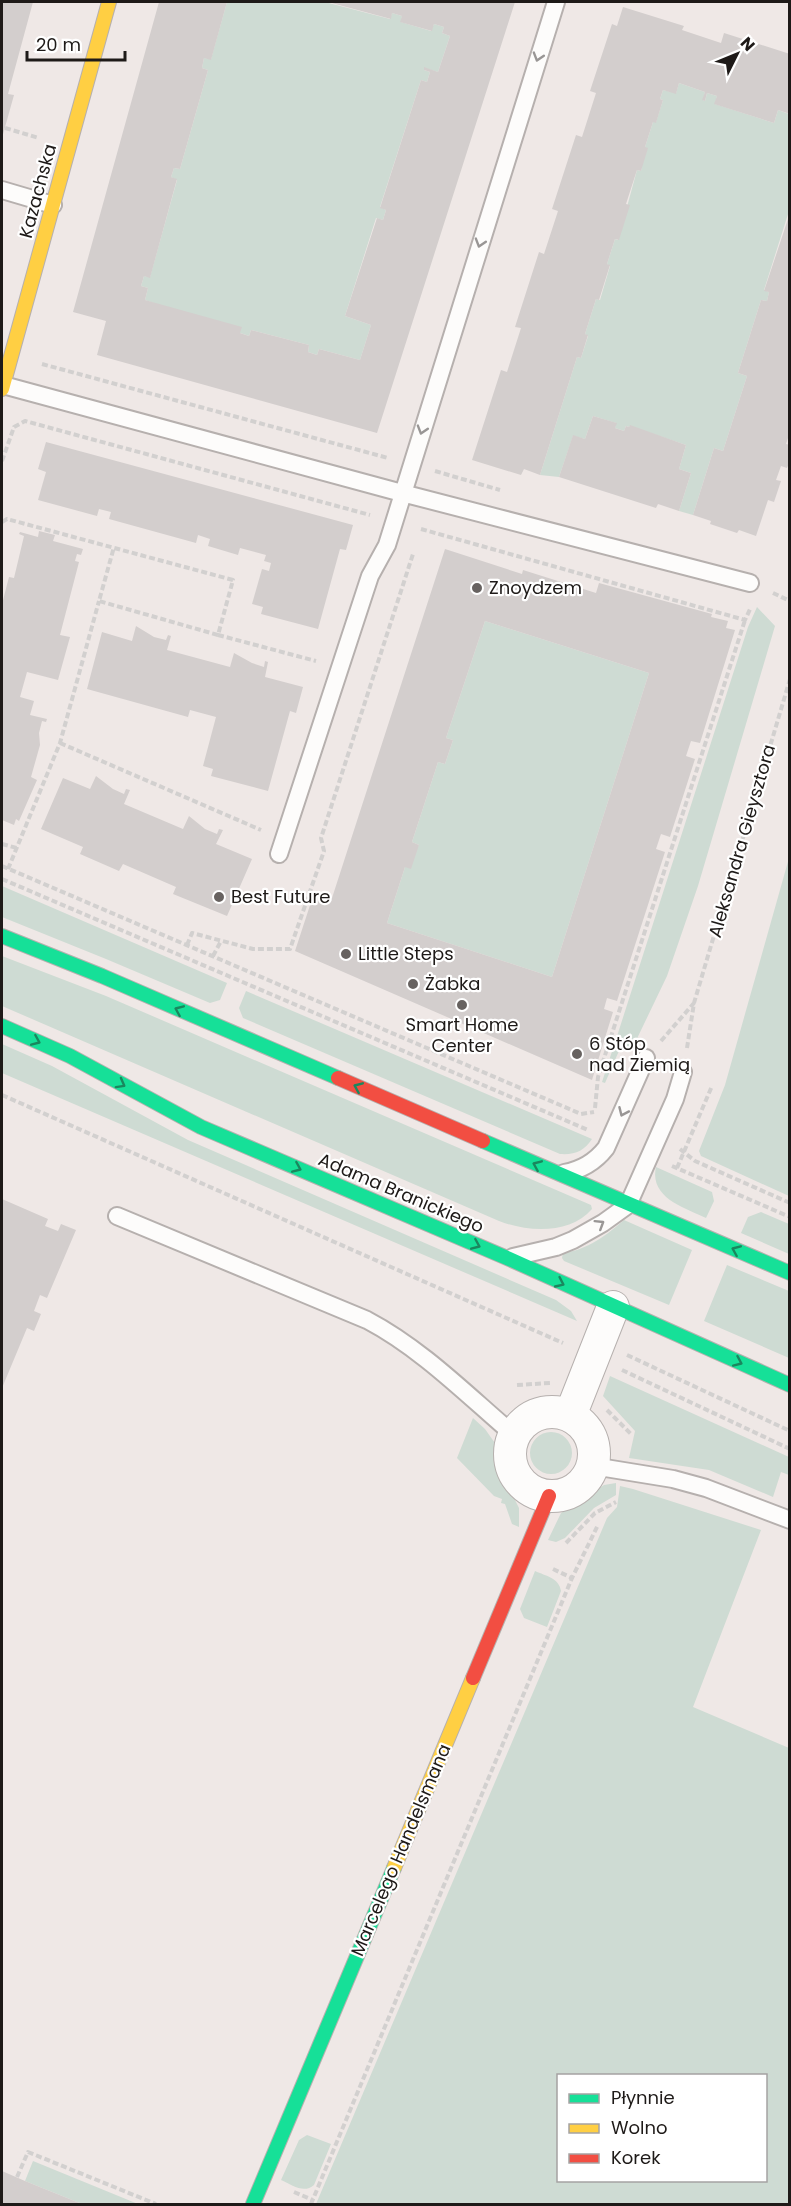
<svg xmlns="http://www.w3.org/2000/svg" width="791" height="2206" font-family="Poppins,sans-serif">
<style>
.green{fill:#cedbd3;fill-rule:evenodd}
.building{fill:#d3cecd;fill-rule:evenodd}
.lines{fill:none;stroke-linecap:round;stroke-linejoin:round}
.lane-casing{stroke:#b6b0ae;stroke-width:20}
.street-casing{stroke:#b6b0ae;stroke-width:34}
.fast-casing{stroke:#b6b0ae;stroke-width:16}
.slow-casing{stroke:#b6b0ae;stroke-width:16}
.jam-casing{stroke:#b6b0ae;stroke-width:16}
.path{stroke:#d2d0cf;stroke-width:4;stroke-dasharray:6 3;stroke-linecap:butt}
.lane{stroke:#fdfcfb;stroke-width:16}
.street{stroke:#fdfcfb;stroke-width:32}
.fast{stroke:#16e098;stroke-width:14}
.slow{stroke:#ffcf43;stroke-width:14}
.jam{stroke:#f24e42;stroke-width:14}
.oneway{stroke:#999695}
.oneway2{stroke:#1a875e}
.poi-dot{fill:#676260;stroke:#fff;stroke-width:2}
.labels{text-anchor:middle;stroke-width:4.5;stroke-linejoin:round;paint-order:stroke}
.street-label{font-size:18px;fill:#1e1a18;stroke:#fff}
.poi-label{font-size:18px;fill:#1e1a18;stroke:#fff;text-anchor:start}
</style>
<rect width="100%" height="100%" fill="#efe8e6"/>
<!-- green -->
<path class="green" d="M227,2H325L390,19L392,13L402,16L401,22L431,31L434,24L444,27L442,33L450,36L438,72L424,68V70L430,72L427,82L421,80L380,207L386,210L383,220L376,218L345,316L371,325L360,360L319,349L317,355L308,352L309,345L251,330L249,336L240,333L145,300L148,288L141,286L144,276L150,277L177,180L171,177L174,168L180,169L208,70L202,68L204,58L211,59Z
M679,83L705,92L703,100L705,101L707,93L717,96L715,104L774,123L778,110L789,114V211L764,290L769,292L767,301L761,300L738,373L747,376L723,451L714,448L693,515L679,511L691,473L679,469L686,445L630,426L629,427L626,426L624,431L615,428L616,423L593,416L585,439L573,436L559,477L540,475L577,357L581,358L588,336L585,334L596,299L600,300L610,266L607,264L615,239L618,240L637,170L641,171L645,147L653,122H656L663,100L660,99L663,90L676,93Z
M757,607L775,626L698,886L667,976L632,1049L622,1044L605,1083L602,1082L619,1030L748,627Z
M485,621L649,673L552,977L387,923L405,867L419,845L412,842L438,762L445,764L453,740L446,738Z
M789,858L790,1196H789L701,1156L699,1151L725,1085Z
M2,886L227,983L220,1000L210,1003L106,959L2,917Z
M2,956L106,996L591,1205L592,1209C570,1235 527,1232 499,1221L2,1006Z
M246,991L592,1139C584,1151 575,1155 560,1154L243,1018L239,1008Z
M2,1044L52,1066L188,1140L556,1300L571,1311L577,1321L2,1073Z
M656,1167L712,1192L714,1201L706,1218C685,1208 649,1198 656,1167Z
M761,1212L789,1224V1254L741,1233L748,1217Z
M624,1220L692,1250L669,1305L564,1261L562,1258L563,1253C587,1250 607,1235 624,1220Z
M727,1265L789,1291V1358L704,1321Z
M610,1376L789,1457V1475L781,1472L773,1497L709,1470L629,1458L635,1431L603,1396Z
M473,1418L485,1429L497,1446L498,1466L519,1508V1527L512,1524L505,1504L501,1503L502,1499L494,1496L457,1458Z
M530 1453a21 21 0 1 1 42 0a21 21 0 1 1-42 0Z
M616,1483V1495L594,1508L565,1538L556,1542L548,1540L561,1513L604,1485Z
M620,1486L633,1489L761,1530L693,1707L789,1748V2204H316L607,1518L617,1507ZM558,2076H766V2180H558Z
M535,1571C546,1576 559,1578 561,1591L547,1627L524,1618L520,1609Z
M307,2135L331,2144L314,2185C304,2194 292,2185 281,2180L299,2140Z
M33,2161L138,2204H82L25,2181Z"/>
<!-- building -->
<path class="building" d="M2,2H33L8,94L14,95L2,138Z
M159,2H227L211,60L204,58L202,68L208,70L180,169L174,168L171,177L177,179L150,278L144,276L141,286L148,288L145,300L242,327L240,333L249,336L251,330L309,345L308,352L317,355L319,349L360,360L371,325L345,316L377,218L383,220L386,210L380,208L421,80L427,82L430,72L424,70V67L438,72L450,36L442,33L444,27L434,24L432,31L400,22L402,16L392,13L391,19L328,2H515L377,433L97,355L106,321L73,312Z
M623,7L684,26L682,30L721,43L724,33L790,54V114L778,110L774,123L714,104L717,96L707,93L705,101L702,100L705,92L679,83L676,94L663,90L660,99L663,100L656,123L653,122L645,147L648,148L641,171L637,170L626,204L630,205L619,240L615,239L607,264L610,265L599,300L596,299L585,334L588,335L581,358L577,357L540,475L524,469L521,475L472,460L501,370L507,372L521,328L515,327L539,252L544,254L558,211L552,209L576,135L582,137L596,93L590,91L612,24L617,26Z
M790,213V432L786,444L790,445V461L787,468L781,466L776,480L781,481L774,502L768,500L756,536L739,530L737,533L710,524L711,521L693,515L714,448L723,451L747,376L738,373L761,300L767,301L769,292L764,291Z
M593,416L617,423L615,428L624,431L626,426L629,427L630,425L686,445L679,469L691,473L679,511L658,504L656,508L559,477L573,435L585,439Z
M46,442L353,525L346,550L340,549L318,629L261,614L263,607L252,604L262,569L269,571L271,563L264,561L266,555L240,548L238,555L208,546L210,539L198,535L196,543L109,519L111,512L99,509L97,516L38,500L46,472L38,469Z
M39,531L55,535L53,541L83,549L81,555L77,554L75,561L79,562L60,635L70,637L58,680L27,672L20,697L34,701L30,715L47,719L46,722L42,721L39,733L40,745L31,777L37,780L19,821L16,819L14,825L2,820V604L9,577L14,578L24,536L19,534L20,532L38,537Z
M445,549L522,574L523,570L596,593L599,583L712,614L711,617L728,621L726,628L735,630L700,743L691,741L686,756L695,759L670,837L661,834L656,849L665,852L617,1001L607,998L604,1009L613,1012L592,1080L295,951L314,893L332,898ZM485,621L649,673L552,977L387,923L405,867L411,869L419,845L412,842L438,762L445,764L453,740L446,738Z
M136,626L154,637L166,640L168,635L171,636L167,650L230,667L234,653L252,663L264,667L265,661L268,662L265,677L303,687L296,713L290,711L268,791L211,776L213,769L203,766L216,717L190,710L188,717L87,689L102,632L132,641Z
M96,776L113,789L124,794L126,789L130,790L124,804L183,829L189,816L205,829L217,834L219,829L223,830L216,844L252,859L227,916L173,894L176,887L123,864L119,871L80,854L83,847L41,829L63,778L90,789Z
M2,1199L48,1219L45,1226L58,1231L61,1224L76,1230L47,1298L40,1295L34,1311L41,1314L34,1331L27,1328L2,1388Z
M2,2171L25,2181L82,2204H2Z"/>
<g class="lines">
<!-- lane casing -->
<g class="lane-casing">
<path id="lane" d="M2,190L53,205
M3,385L402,493L750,583
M279,854L370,576L387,545L556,2
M564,1173C582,1170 595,1162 606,1148L646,1058
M117,1216L367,1320C422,1349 467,1395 514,1435
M513,1257L556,1247L573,1240L603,1223L628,1205L675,1099L683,1072
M593,1466L673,1479L706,1488L790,1520"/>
</g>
<!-- street casing -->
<g class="street-casing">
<path id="street" d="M510 1454a42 42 0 1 1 84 0a42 42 0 1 1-84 0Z
M570,1416L613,1307"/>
</g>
<!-- fast casing -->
<g class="fast-casing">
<path id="fast" d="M2,936L102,976L338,1078
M2,1026L70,1056L201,1127L507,1258L790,1385
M483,1141L790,1273
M253,2204L394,1868"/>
</g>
<!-- slow casing -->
<g class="slow-casing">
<path id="slow" d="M2,389L109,2
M394,1868L473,1678"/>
</g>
<!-- jam casing -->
<g class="jam-casing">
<path id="jam" d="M338,1078L483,1141
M473,1678L549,1496"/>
</g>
<!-- path -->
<path class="path" d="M5,128L39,138
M42,364L388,458
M2,461L14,427L25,421L370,515
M435,471L500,490
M2,522L7,519L233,580L218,635L99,601L114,547
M421,529L745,620L751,607
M773,593L790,601
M218,635L316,661
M60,743L261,830
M2,844L17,848
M2,866L581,1114L594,1112
M8,869L60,743L99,601
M2,879L588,1130
M187,945L192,933L253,949H290L324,851L321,838L413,554
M213,956L221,941
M661,1041L694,1003
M687,1048L694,1003L790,679
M2,1095L563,1343
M595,1108L598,1077L745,620
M680,1149L695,1161L790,1203
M672,1166L790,1217
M677,1168L712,1086
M627,1355L790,1431
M622,1370L790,1449
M517,1385L550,1383
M607,1410L632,1435
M566,1543L595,1513L616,1502
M553,1569L572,1578L598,1525
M17,2177L28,2152L156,2204
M294,2192L313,2200
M311,2204L572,1578"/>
<!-- lane -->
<use href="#lane" class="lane"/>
<!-- street -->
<use href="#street" class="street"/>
<!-- fast -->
<use href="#fast" class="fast"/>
<!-- slow -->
<use href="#slow" class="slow"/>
<!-- jam -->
<use href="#jam" class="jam"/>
</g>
<!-- one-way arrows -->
<defs><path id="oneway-chevron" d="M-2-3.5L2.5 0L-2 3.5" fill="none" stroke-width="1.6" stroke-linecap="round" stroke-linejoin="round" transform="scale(1.5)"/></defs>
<g class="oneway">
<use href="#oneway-chevron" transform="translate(538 57) rotate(107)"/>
<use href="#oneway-chevron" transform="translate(480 243) rotate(107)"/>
<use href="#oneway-chevron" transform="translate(422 430) rotate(107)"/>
<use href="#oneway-chevron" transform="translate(623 1112) rotate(114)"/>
<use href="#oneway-chevron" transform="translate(600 1224) rotate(-32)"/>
</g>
<g class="oneway2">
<use href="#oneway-chevron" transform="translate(179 1010) rotate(-157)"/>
<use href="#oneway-chevron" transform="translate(36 1041) rotate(23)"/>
<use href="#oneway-chevron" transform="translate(121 1084) rotate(29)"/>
<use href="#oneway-chevron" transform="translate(358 1087) rotate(-157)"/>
<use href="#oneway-chevron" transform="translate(537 1165) rotate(-157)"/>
<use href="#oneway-chevron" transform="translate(297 1168) rotate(23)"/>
<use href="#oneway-chevron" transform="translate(476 1245) rotate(23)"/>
<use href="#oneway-chevron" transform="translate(736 1250) rotate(-157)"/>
<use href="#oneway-chevron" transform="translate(560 1283) rotate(25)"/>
<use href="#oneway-chevron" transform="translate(738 1362) rotate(24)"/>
</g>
<!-- markers -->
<g class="poi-dot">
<circle cx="477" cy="588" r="6"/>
<circle cx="219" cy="897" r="6"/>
<circle cx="346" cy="954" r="6"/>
<circle cx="413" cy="984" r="6"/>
<circle cx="462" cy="1005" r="6"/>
<circle cx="577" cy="1054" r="6"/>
</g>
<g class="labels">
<!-- street labels -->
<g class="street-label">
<text transform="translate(38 191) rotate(-75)" y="6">Kazachska</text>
<text transform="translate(742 841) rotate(-74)" y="6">Aleksandra Gieysztora</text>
<text transform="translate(401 1193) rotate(23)" y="6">Adama Branickiego</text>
<text transform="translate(401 1850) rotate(-67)" y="6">Marcelego Handelsmana</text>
</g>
<!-- poi labels -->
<g class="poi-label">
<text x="489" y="594">Znoydzem</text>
<text x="231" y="903">Best Future</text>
<text x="358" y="960">Little Steps</text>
<text x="425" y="990">Żabka</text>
<text x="462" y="1031" text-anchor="middle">Smart Home<tspan x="462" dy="21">Center</tspan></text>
<text x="589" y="1050">6 Stóp<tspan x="589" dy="21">nad Ziemią</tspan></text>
</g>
</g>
<!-- border -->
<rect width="791" height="2206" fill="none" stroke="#1e1a18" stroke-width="6"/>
<!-- legend -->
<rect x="557" y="2074" width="210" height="108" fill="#ffffff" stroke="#a5a3a3" stroke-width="1.5"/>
<rect x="569" y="2094" width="30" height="9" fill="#16e098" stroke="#a5a3a3" stroke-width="1.5"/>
<text x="611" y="2104" font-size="18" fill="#1e1a18">Płynnie</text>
<rect x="569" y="2124" width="30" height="9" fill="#ffcf43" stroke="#a5a3a3" stroke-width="1.5"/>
<text x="611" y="2134" font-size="18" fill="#1e1a18">Wolno</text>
<rect x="569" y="2154" width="30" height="9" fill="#f24e42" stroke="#a5a3a3" stroke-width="1.5"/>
<text x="611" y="2164" font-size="18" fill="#1e1a18">Korek</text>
<!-- north arrow -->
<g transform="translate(737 54) rotate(47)" stroke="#ffffff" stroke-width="4.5" paint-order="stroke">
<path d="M0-4.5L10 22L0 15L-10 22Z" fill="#1e1a18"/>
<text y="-9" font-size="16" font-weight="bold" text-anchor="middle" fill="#1e1a18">N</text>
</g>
<!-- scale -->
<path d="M27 51v9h98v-9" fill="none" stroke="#1e1a18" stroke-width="3"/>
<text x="36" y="51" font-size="18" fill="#1e1a18" stroke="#ffffff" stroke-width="4.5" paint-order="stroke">20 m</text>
</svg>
